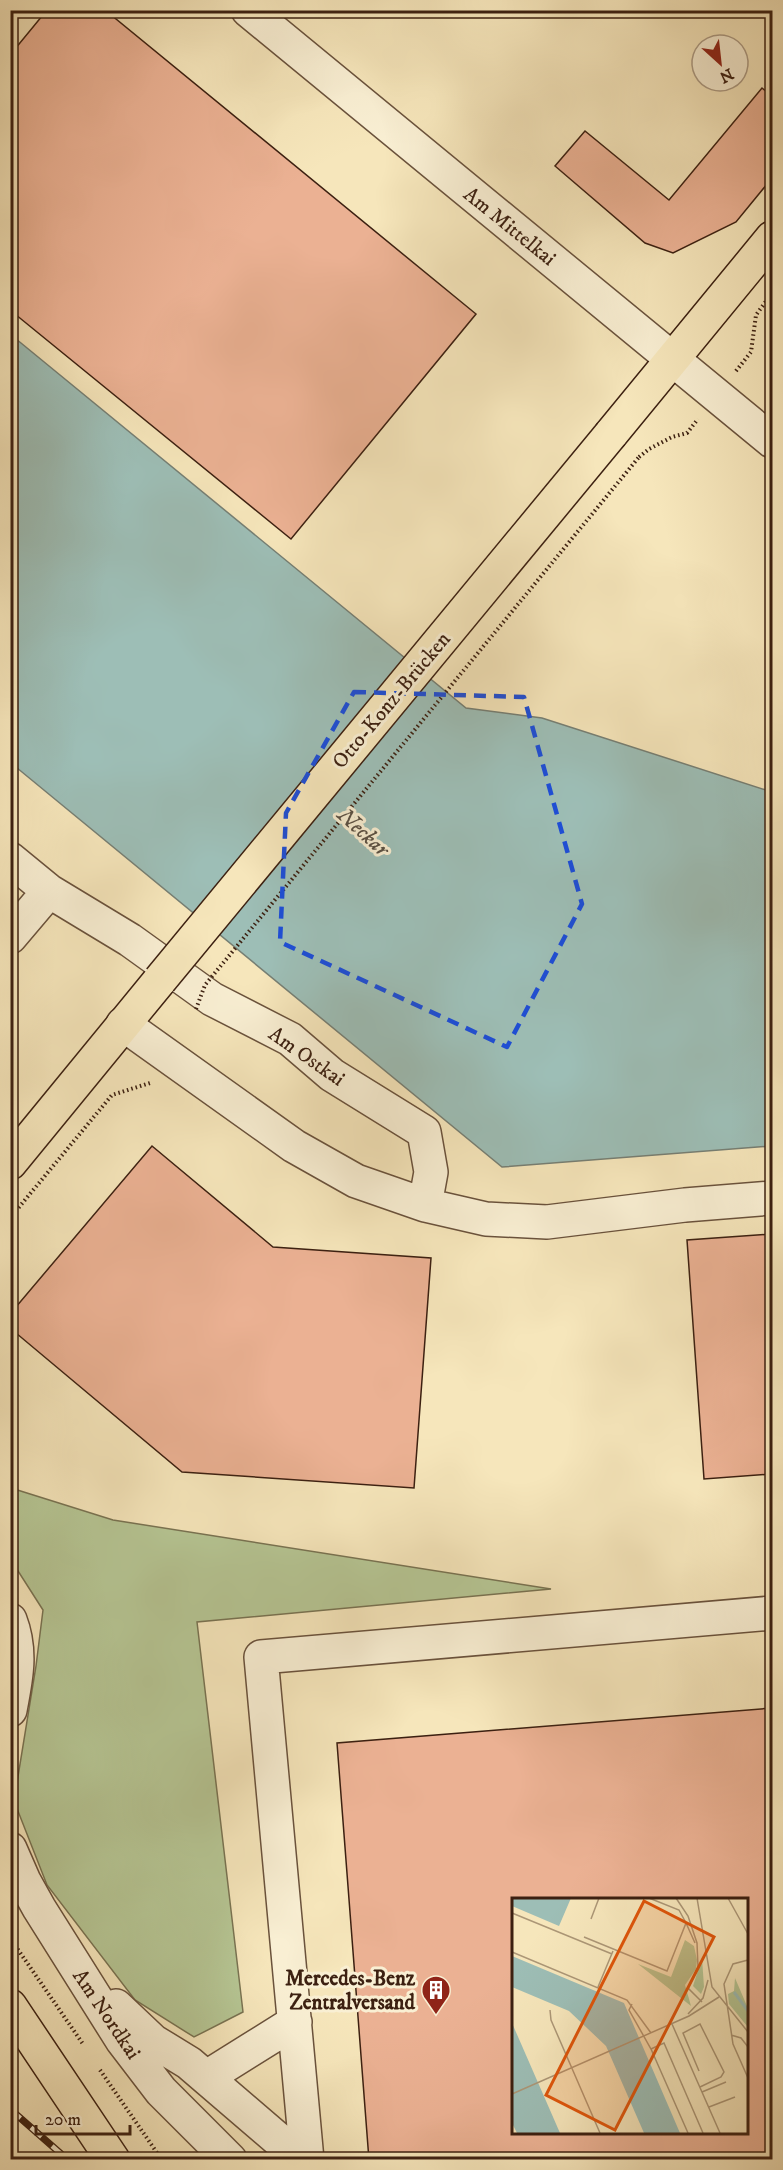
<svg xmlns="http://www.w3.org/2000/svg" width="783" height="2170" font-family="'IM FELL DW Pica',serif">
<style>
.green{fill:#b6c694;stroke:#797352;stroke-width:1.5}
.water{fill:#9dbeb6;stroke:#767f74;stroke-width:1.5}
.building{fill:#ebb193;stroke:#3c2011;stroke-width:1.5;fill-rule:evenodd}
.lines{fill:none;stroke-linecap:round;stroke-linejoin:round}
.minor-casing{stroke:#6a523c;stroke-width:36}
.major-casing{stroke:#3c2011;stroke-width:36}
.path{stroke:#3c2011;stroke-width:4;stroke-dasharray:1.5 3;stroke-linecap:butt}
.minor{stroke:#f9efd3;stroke-width:33}
.major{stroke:#f6e6bb;stroke-width:33}
.rail-casing{stroke:#3c2011;stroke-width:7}
.rail{stroke:#f9efd3;stroke-width:4.5;stroke-dasharray:14;stroke-linecap:butt}
.major-bridge-casing{stroke:#3c2011;stroke-width:36;stroke-linecap:butt}
.path-bridge{stroke:#3c2011;stroke-width:4;stroke-dasharray:1.5 3;stroke-linecap:butt}
.major-bridge{stroke:#f6e6bb;stroke-width:33}
.marked{fill:none;stroke:#1d4ed8;stroke-width:4.5;stroke-dasharray:12 8;stroke-linejoin:round}
.labels{text-anchor:middle;stroke-width:6;stroke-linejoin:round;paint-order:stroke}
.street-label{font-size:21px;fill:#3c2011;stroke:#f9efd3}
.poi-label{font-size:21px;font-weight:bold;fill:#3c2011;stroke:#f9efd3;text-anchor:end}
.water-label{font-size:22px;font-style:italic;fill:#594f43;stroke:#f9efd3}
.inset-river{fill:none;stroke:#9dbeb6;stroke-width:3}
.inset-road{fill:none;stroke:#ac9777;stroke-width:1.5}
.view{fill:#df560c;fill-opacity:0.15;stroke:#df560c;stroke-width:3}
.inset-edge{fill:none;stroke:#3c2011;stroke-width:3}
</style>
<rect width="100%" height="100%" fill="#f6e6bb"/>
<filter id="stains"><feTurbulence type="fractalNoise" baseFrequency=".00333" numOctaves="4"/><feColorMatrix values="0 0 0 0 .2 0 0 0 0 .09 0 0 0 0 .02 0 0 0 .5 -.17"/></filter>
<radialGradient id="worn" r=".72"><stop offset=".6" stop-color="#630" stop-opacity="0"/><stop offset="1" stop-color="#630" stop-opacity=".3"/></radialGradient>
<!-- green -->
<path class="green" d="M11,1488L113,1520L551,1589L197,1622L243,2012L194,2037L135,2000L47,1885L14,1801L36,1666L43,1610L11,1560Z"/>
<!-- water -->
<path class="water" d="M10,334L466,708L542,718L772,792V1146L502,1167L11,763Z"/>
<!-- building -->
<path class="building" d="M47,10H105L476,314L291,539L10,310V55Z
M762,88L772,96V178L736,222L673,253L645,243L555,166L585,131L669,200Z
M152,1146L273,1247L431,1258L414,1488L182,1472L10,1328V1314Z
M771,1234L772,1257V1474L704,1479L687,1240Z
M772,1708V2160H369L337,1743ZM513,1900H746V2132H513Z"/>
<g class="lines">
<!-- minor casing -->
<g class="minor-casing">
<path id="minor" d="M248,10L772,441
M10,859L49,891
M10,937L49,891L130,940L212,999L290,1039L332,1075L424,1132L431,1172L425,1205
M123,1024L294,1146L356,1181L425,1205L486,1219L547,1222L685,1205L772,1198
M10,1620C22,1651 16,1679 10,1710
M10,1849L24,1881L39,1908L122,2040L161,2091L230,2160
M116,2006L153,2041L189,2063L302,2160
M207,2077L295,2022
M307,2160L261,1657L772,1613"/>
</g>
<!-- major casing -->
<g class="major-casing">
<path id="major" d="M611,434L772,238
M10,1163L160,980
M10,2006L113,2160"/>
</g>
<!-- path -->
<path class="path" d="M736,371L751,352L756,315L772,293
M639,457L649,449L672,437L687,433L698,419
M10,1218L112,1095L150,1083
M10,1938L83,2044
M100,2070L162,2160"/>
<!-- minor -->
<use href="#minor" class="minor"/>
<!-- major -->
<use href="#major" class="major"/>
<!-- rail casing -->
<g class="rail-casing">
<path id="rail" d="M10,2109L68,2160"/>
</g>
<!-- rail -->
<use href="#rail" class="rail"/>
<!-- major-bridge casing -->
<g class="major-bridge-casing">
<path id="major-bridge" d="M160,980L611,434"/>
</g>
<!-- path-bridge -->
<path class="path-bridge" d="M196,1009L205,985L639,457"/>
<!-- major-bridge -->
<use href="#major-bridge" class="major-bridge"/>
</g>
<!-- marked area -->
<path class="marked" d="M354,692L524,697L582,904L507,1047L280,942L286,813Z"/>
<!-- icons -->
<defs>
<g id="building-pin" transform="scale(1.5)"><path d="M0 17L-7.5 6A9.5 9.5 0 1 1 7.5 6Z" fill="#8f2418" stroke="#f9efd3"/><path d="M-4-6H4V6H1V3H-1V6H-4ZM-2.5-4.3h1.7v1.8h-1.7ZM.8-4.3h1.7v1.8H.8ZM-2.5-1h1.7V.8h-1.7ZM.8-1h1.7V.8H.8Z" fill="#fff"/></g>
</defs>
<g fill-rule="evenodd">
<use href="#building-pin" x="436" y="1990"/>
</g>
<g class="labels">
<!-- street labels -->
<g class="street-label">
<text transform="translate(510 226) rotate(39)" y="7">Am Mittelkai</text>
<text transform="translate(391 700) rotate(-50)" y="7">Otto-Konz-Brücken</text>
<text transform="translate(307 1056) rotate(35)" y="7">Am Ostkai</text>
<text transform="translate(107 2014) rotate(56)" y="7">Am Nordkai</text>
</g>
<!-- poi labels -->
<g class="poi-label">
<text x="415" y="1985">Mercedes-Benz<tspan x="415" dy="24">Zentralversand</tspan></text>
</g>
<!-- water labels -->
<g class="water-label">
<text transform="translate(364 831) rotate(42)" y="8">Neckar</text>
</g>
</g>
<!-- overview -->
<g transform="translate(512 1898)">
<rect width="236" height="236" fill="#f6e6bb"/>
<path d="M173,42L182,48L185,62L184,71L173,87L179,108L126,66L159,79ZM190,60L192,89L189,96L181,88ZM223,80L235,108V128L217,106L216,96L222,93Z" fill="#b6c694"/>
<path d="M0,0H59L47,28L0,8ZM0,58L112,105L168,235H132L94,148L57,113L0,89ZM0,125L48,235H5L0,225Z" fill="#9dbeb6"/>
<path class="inset-river" d="M222,94L236,113"/>
<path class="inset-road" d="M164,0L176,18L185,45L186,69L176,90L190,104M185,0L200,89L236,134M216,0L236,36M0,15L100,56M79,21L87,0M174,25L183,45M72,39L155,73L174,25L167,12L137,0M0,54L115,102L139,135M236,62L221,66L212,86L221,146L236,180M86,89L101,53M120,106L117,112L139,151L152,145L191,235M38,112L39,122L88,235M176,116L191,100L196,82M160,126L208,235M219,137L229,140L236,149M139,151L176,235M187,173L171,135L188,126L212,174L209,179L188,189M190,194L214,184M0,196L177,118L207,99M197,209L223,199"/>
<path class="view" d="M132,3L202,39L103,232L34,197Z"/>
<rect width="236" height="236" class="inset-edge"/>
</g>
<!-- margin -->
<rect width="783" height="2170" fill="none" stroke="#f6e6bb" stroke-width="36"/>
<rect x="12" y="12" width="759" height="2146" fill="none" stroke="#3c2011" stroke-width="3"/>
<rect x="18" y="18" width="747" height="2134" fill="none" stroke="#3c2011" stroke-width="1.5"/>
<!-- north arrow -->
<g transform="translate(720 63) rotate(153)"><circle r="28" fill="#f9efd3" stroke="#ad9c85" stroke-width="1.5"/>
<path d="M0-4.5L10 22L0 15L-10 22Z" fill="#8f2418"/>
<text y="-9" font-size="16" font-weight="bold" text-anchor="middle" fill="#3c2011">N</text>
</g>
<!-- scale -->
<path d="M36 2125v9h94v-9" fill="none" stroke="#3c2011" stroke-width="3"/>
<text x="45" y="2125" font-size="18" fill="#3c2011" stroke="#f9efd3" stroke-width="4.5" paint-order="stroke">20 m</text>
<rect width="100%" height="100%" filter="url(#stains)"/>
<rect width="100%" height="100%" fill="url(#worn)"/>
</svg>
